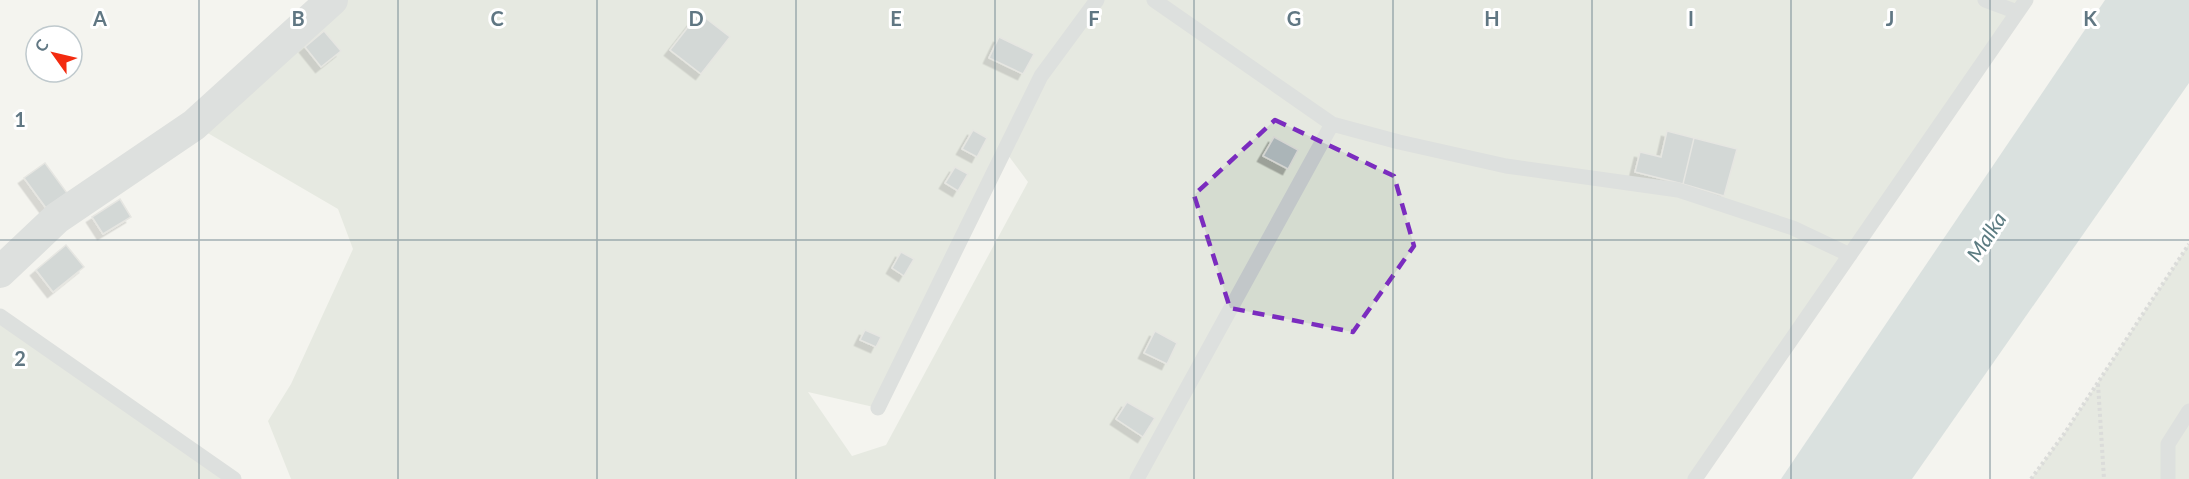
<svg xmlns="http://www.w3.org/2000/svg" width="2189" height="479" font-family="Lato,sans-serif">
<style>
.green{fill:#d5dcd0;fill-rule:evenodd}
.water{fill:#bbc9cd}
.building{fill:#abb5b8;stroke:#d5d5d2;stroke-width:1.5;filter:url(#shadow)}
.lines{fill:none;stroke-linecap:round;stroke-linejoin:round}
.path{stroke:#bcbec0;stroke-width:4;stroke-dasharray:3 3;stroke-linecap:butt}
.service{stroke:#c2c7c9;stroke-width:15}
.minor{stroke:#c2c7c9;stroke-width:32}
.marked{fill:none;stroke:#7b2cbf;stroke-width:4.5;stroke-dasharray:12 8;stroke-linejoin:round}
.grid{fill:none;stroke:#607783;stroke-width:1.5;stroke-opacity:0.55}
.labels{text-anchor:middle;stroke-width:6;stroke-linejoin:round;paint-order:stroke}
.water-label{font-size:21px;font-style:italic;fill:#5b7b81;stroke:#fff}
.grid-label{font-size:20px;text-anchor:middle;font-weight:bold;fill:#607783;stroke:#fff;stroke-width:6;stroke-linejoin:round;paint-order:stroke}
</style>
<defs>
<filter id="shadow"><feDropShadow dx="-5.5" dy="5.5" stdDeviation="0" flood-color="#0004"/></filter>
</defs>
<rect width="100%" height="100%" fill="#f4f4ef"/>
<!-- green -->
<path class="green" d="M332,0H2026L1695,479H291L268,421L291,384L353,249L338,209L194,125ZM1005,151L1028,182L886,445L852,456L808,392L878,408Z
M2189,244V479H2031L2064,434Z
M0,316L234,479H0Z"/>
<!-- water -->
<path class="water" d="M2105,0H2189V83L1912,479H1781Z"/>
<!-- building -->
<path class="building" d="M699,13L730,37L701,74L670,50Z
M324,31L341,51L321,67L305,47Z
M999,37L1034,54L1023,74L989,58Z
M973,130L987,138L977,157L962,149Z
M1667,131L1694,138L1683,184L1635,172L1640,152L1661,157Z
M1274,137L1298,150L1288,169L1263,156Z
M1694,138L1737,149L1724,196L1683,184Z
M45,163L67,193L46,208L24,178Z
M955,167L968,174L958,191L945,183Z
M120,199L131,217L103,234L92,217Z
M66,245L84,267L53,292L36,270Z
M901,252L914,259L904,276L892,268Z
M865,330L881,337L876,347L860,340Z
M1155,331L1177,343L1167,364L1144,353Z
M1127,402L1155,418L1143,437L1116,419Z"/>
<g class="lines">
<!-- path -->
<path class="path" d="M2098,384L2104,479
M2031,479L2064,434L2189,244"/>
<!-- service -->
<path class="service" d="M1154,0L1332,124L1399,142L1506,166L1678,190L1793,228L1850,255
M1985,0L2017,12
M0,316L234,479
M878,408L1041,76L1097,0
M1137,479L1332,124
M1695,479L2026,0
M2168,479V444L2189,411"/>
<!-- minor -->
<path class="minor" d="M0,272L57,218L194,125L332,0"/>
</g>
<!-- marked area -->
<path d="M0 0H2189V479H0ZM1275,120L1394,176L1414,246L1353,332L1230,308L1194,195Z" fill="#f4f4ef" fill-opacity=".55" fill-rule="evenodd"/>
<path class="marked" d="M1275,120L1394,176L1414,246L1353,332L1230,308L1194,195Z"/>
<!-- grid -->
<path class="grid" d="M199,0V479M398,0V479M597,0V479M796,0V479M995,0V479M1194,0V479M1393,0V479M1592,0V479M1791,0V479M1990,0V479M0,240H2189"/>
<g class="labels">
<!-- water labels -->
<g class="water-label">
<text transform="translate(1987 237) rotate(-57)" y="7">Malka</text>
</g>
</g>
<g class="grid-label">
<text x="100" y="26">A</text>
<text x="298" y="26">B</text>
<text x="497" y="26">C</text>
<text x="696" y="26">D</text>
<text x="896" y="26">E</text>
<text x="1094" y="26">F</text>
<text x="1294" y="26">G</text>
<text x="1492" y="26">H</text>
<text x="1691" y="26">I</text>
<text x="1890" y="26">J</text>
<text x="2090" y="26">K</text>
<text x="20" y="127">1</text>
<text x="20" y="366">2</text>
</g>
<!-- north arrow -->
<g transform="translate(54 54) rotate(304)"><circle r="28" fill="#ffffff" stroke="#bfc9cd" stroke-width="1.5"/>
<path d="M0-4.5L10 22L0 15L-10 22Z" fill="#f32b10"/>
<text y="-9" font-size="16" font-weight="bold" text-anchor="middle" fill="#607783">С</text>
</g>
</svg>
